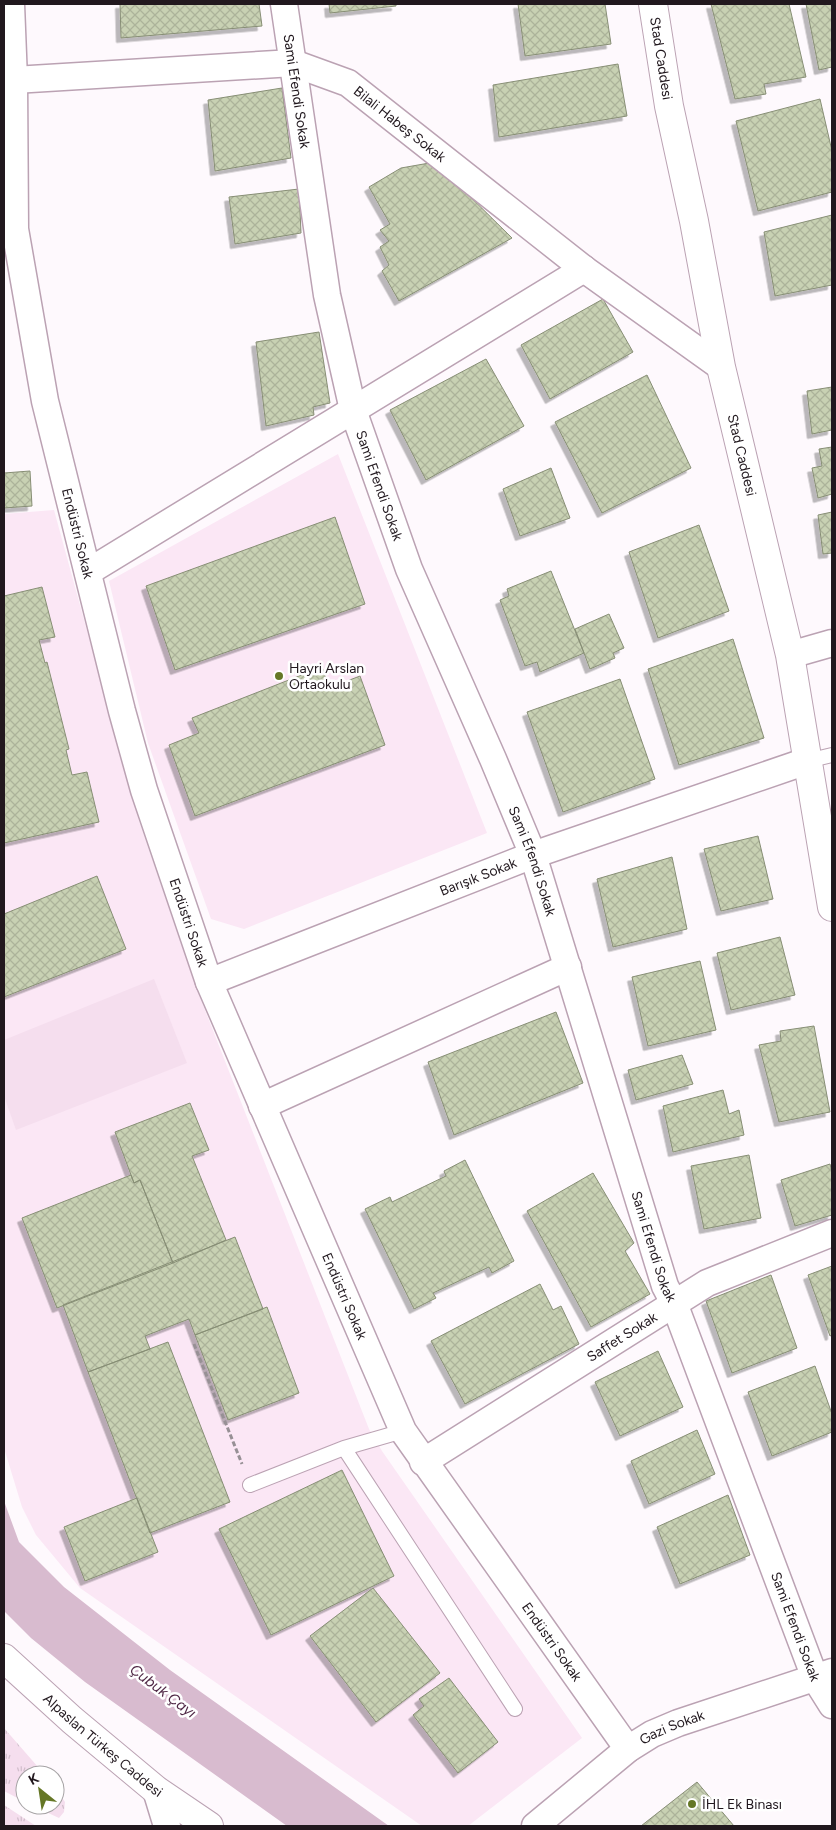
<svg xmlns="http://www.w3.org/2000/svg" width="836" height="1830" font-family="Figtree,sans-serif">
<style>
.built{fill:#fbe7f5}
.grass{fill:url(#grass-tufts)}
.garden{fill:#f5deee}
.water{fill:#d8bbcf}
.building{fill:url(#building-cross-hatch);stroke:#878e75;filter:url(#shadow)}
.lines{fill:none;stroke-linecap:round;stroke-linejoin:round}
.service-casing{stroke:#bba2b3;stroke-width:16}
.minor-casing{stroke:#bba2b3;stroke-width:29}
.tertiary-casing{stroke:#bba2b3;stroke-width:30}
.secondary-casing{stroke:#bba2b3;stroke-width:30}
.path{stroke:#979095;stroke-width:3;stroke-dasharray:5 2.5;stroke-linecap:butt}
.service{stroke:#fff;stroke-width:14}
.minor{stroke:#fff;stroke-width:26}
.tertiary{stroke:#fff;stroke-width:28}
.secondary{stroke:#fff;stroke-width:28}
.poi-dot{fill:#657726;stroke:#fff;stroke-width:2}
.labels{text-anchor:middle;stroke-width:5;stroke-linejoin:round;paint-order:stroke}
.street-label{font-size:14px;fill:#21181e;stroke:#fff}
.poi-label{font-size:14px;fill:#21181e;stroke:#fff;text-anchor:start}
.water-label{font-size:15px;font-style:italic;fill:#502946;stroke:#fff}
</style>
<defs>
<pattern id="grass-tufts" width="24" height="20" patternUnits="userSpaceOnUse" patternTransform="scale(1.25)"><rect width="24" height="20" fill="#f5deee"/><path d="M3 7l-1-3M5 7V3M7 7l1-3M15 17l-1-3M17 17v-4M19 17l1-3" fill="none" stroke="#d2becc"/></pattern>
<pattern id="building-cross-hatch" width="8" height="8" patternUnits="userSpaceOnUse" patternTransform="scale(1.25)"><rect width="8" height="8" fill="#c8d1b3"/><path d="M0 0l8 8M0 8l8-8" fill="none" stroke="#acb39a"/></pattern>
<filter id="shadow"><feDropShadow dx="-4.5" dy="4.5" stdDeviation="0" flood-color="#0004"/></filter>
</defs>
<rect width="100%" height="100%" fill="#fef9fd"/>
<!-- built -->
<path class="built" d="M338,454L487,833L244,929L211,919L148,743L109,581Z
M54,510L139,821L196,987L369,1429L382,1451L582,1738L468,1826H422L80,1588L36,1535L22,1507L4,1448V514Z"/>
<!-- grass -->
<path class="grass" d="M4,1728L45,1775H25V1802L4,1791Z
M55,1787L65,1802L64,1812L59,1818L31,1805H55Z
M4,1805L36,1826H4Z"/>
<!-- garden -->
<path class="garden" d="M154,979L187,1063L16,1130L4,1096V1040Z"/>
<!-- water -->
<path class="water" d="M4,1501L19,1542L64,1587L170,1670L389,1826H287L85,1682L31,1638L4,1611Z"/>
<!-- building -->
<path class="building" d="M120,4H259L262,26L121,38Z
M329,4H396V6L330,13Z
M518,4H605L611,44L525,56Z
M711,4H789L806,77L764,84L766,94L735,99Z
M806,4H832V67L819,70Z
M618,64L627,116L499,137L493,85Z
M282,88L291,158L215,171L208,100Z
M820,99L832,151V192L758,211L736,121Z
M435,162L512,238L399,301L382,271L389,265L380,247L389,241L380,230L390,224L369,187L401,168Z
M299,189L301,233L235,244L229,197Z
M832,215V285L775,296L764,232Z
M603,299L633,352L550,399L521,345Z
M319,332L330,403L313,407L314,415L266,426L256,342Z
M486,359L524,426L426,480L390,410Z
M647,375L691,468L602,513L555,422Z
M832,387V430L812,434L807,391Z
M832,447V494L818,498L812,468L822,466L819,449Z
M551,468L570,518L520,536L503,489Z
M30,471L32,506L4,508V473Z
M832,512V553L823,554L818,515Z
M335,517L365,604L175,670L146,586Z
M699,525L729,611L658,638L629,552Z
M551,571L584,653L540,672L537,662L525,666L500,600L509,596L507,589Z
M42,587L55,637L39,640L45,663L47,662L69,749L66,750L72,775L87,772L99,822L4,843V596Z
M609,614L624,648L613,653L615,658L590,669L575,629Z
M733,639L764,738L679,765L648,669Z
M322,667L329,688L360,676L385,745L195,816L169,745L199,733L192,718Z
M620,679L655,779L563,812L527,712Z
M758,836L773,899L721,911L704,849Z
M672,857L687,929L613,947L597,879Z
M97,876L126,949L4,997V914Z
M780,937L795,995L731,1010L717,953Z
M700,961L716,1030L648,1046L632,977Z
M556,1012L583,1083L454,1135L428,1062Z
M814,1026L830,1112L779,1122L759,1045L781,1041L780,1031Z
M682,1055L693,1084L636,1100L628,1070Z
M723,1090L729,1114L739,1110L744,1135L673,1152L663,1106Z
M190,1103L209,1150L192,1156L226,1240L173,1263L140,1180L134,1183L115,1132Z
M749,1155L761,1218L704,1229L691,1166Z
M465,1160L514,1261L492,1273L489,1267L433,1293L436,1298L414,1309L365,1209L390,1197L392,1202L446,1176L444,1171Z
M830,1164L832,1172V1215L795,1226L781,1180Z
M593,1173L634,1243L625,1251L650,1294L591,1327L527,1211Z
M131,1175L134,1183L140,1180L173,1263L57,1308L22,1218Z
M235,1237L263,1309L195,1335L189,1319L145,1336L150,1349L88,1372L63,1305Z
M832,1266V1335L830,1336L808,1275Z
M771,1275L797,1348L732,1373L706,1301Z
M540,1284L553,1310L561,1306L579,1344L465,1404L431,1341Z
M267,1307L299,1393L228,1420L195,1335Z
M168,1342L230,1502L150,1533L88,1372Z
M658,1351L683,1407L620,1436L595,1382Z
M815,1366L832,1414V1432L772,1456L748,1392Z
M697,1430L715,1474L649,1504L631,1461Z
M342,1470L394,1576L271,1635L219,1529Z
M728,1495L750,1555L680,1584L657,1527Z
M137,1498L158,1552L85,1581L64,1527Z
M373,1588L440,1673L376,1722L310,1636Z
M449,1678L498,1742L458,1773L413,1715L424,1706L419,1699Z
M697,1782L734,1826H641Z"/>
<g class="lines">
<!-- service casing -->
<g class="service-casing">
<path id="service" d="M807,761L832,755
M344,1448L515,1709
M250,1485L344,1448L403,1431"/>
</g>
<!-- minor casing -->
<g class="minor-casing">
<g id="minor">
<path id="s1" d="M11,4L14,80L15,229L45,401L122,711L144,790L209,982L403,1431L628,1749"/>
<path id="s2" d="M284,4L327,295L353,410L409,569L493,759L533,855L665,1286L674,1303L815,1678L832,1705"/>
<path id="s3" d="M14,80L293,63L348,83L584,269L721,367"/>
<path d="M88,572L584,269"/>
<path d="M790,655L832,643"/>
<path id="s4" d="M209,982L533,855L807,761"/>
<path d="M262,1106L568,967"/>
<path id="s5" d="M423,1462L707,1283L832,1233"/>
<path d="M156,1790L167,1826"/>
<path id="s6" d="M535,1826L628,1749L652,1734L678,1723L832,1672"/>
</g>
</g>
<!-- tertiary casing -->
<g class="tertiary-casing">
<g id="tertiary">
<path id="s7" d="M4,1658L72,1720L156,1790L209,1826"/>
</g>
</g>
<!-- secondary casing -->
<g class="secondary-casing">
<g id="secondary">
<path id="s8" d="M653,4L669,106L694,221L721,367L790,655L832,907"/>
</g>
</g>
<!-- path -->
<path class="path" d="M194,1344L242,1464"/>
<!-- service -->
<use href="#service" class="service"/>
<!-- minor -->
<use href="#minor" class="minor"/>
<!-- tertiary -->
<use href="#tertiary" class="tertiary"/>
<!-- secondary -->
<use href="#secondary" class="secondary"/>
</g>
<!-- markers -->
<g class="poi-dot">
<circle cx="279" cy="676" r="5"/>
<circle cx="692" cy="1804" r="5"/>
</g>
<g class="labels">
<!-- street labels -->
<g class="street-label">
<text dy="5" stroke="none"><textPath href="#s8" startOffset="55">Stad Caddesi</textPath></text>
<text dy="5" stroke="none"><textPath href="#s2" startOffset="88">Sami Efendi Sokak</textPath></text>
<text dy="5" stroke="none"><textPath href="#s3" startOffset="404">Bilali Habeş Sokak</textPath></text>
<text dy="5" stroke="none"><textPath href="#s8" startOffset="460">Stad Caddesi</textPath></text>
<text dy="5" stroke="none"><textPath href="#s2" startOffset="492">Sami Efendi Sokak</textPath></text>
<text dy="5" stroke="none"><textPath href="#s1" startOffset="536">Endüstri Sokak</textPath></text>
<text dy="5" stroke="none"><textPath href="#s2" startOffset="898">Sami Efendi Sokak</textPath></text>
<text dy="5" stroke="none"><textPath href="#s4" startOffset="289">Barışık Sokak</textPath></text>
<text dy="5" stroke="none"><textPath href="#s1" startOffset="941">Endüstri Sokak</textPath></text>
<text dy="5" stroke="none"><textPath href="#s2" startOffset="1302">Sami Efendi Sokak</textPath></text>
<text dy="5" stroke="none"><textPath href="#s1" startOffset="1346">Endüstri Sokak</textPath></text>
<text dy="5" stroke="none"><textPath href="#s5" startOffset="235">Saffet Sokak</textPath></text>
<text dy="5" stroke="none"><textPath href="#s2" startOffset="1708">Sami Efendi Sokak</textPath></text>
<text dy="5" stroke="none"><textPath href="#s1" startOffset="1751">Endüstri Sokak</textPath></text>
<text dy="5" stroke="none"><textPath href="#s6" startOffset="170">Gazi Sokak</textPath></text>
<text dy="5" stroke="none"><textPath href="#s7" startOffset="132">Alpaslan Türkeş Caddesi</textPath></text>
</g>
<!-- poi labels -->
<g class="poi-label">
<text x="289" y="673">Hayri Arslan<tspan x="289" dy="16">Ortaokulu</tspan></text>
<text x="702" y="1809">İHL Ek Binası</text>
</g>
<!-- water labels -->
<g class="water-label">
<text transform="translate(163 1691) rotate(37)" y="5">Çubuk Çayı</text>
</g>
</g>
<!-- border -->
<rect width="836" height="1830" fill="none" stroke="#21181e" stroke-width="10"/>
<!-- north arrow -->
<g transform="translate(40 1790) rotate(330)"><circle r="24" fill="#ffffff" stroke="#a6a3a5"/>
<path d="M0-4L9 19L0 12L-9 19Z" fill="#657726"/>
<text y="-8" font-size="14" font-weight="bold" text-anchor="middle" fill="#21181e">K</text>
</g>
</svg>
